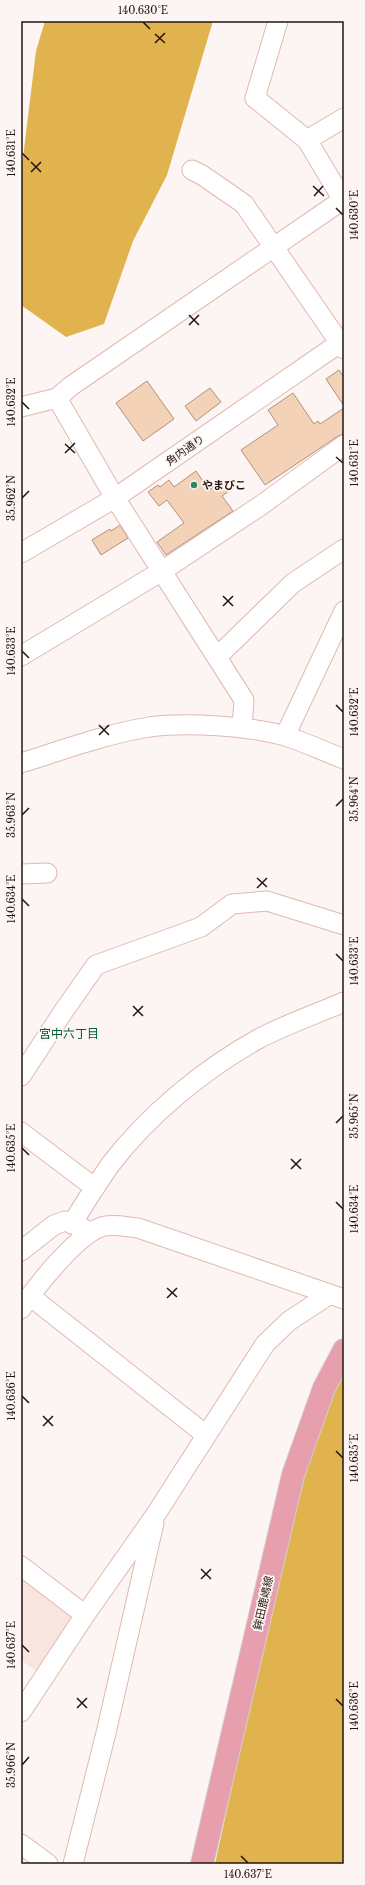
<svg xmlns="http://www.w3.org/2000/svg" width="365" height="1885" font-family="'Libre Baskerville','Noto Sans JP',serif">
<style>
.built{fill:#f9e5e0}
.forest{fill:#e1b34e}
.building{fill:#f4d2b8;stroke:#af927c}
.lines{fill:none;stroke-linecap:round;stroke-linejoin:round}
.minor-casing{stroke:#e0b9af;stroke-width:21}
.major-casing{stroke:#d3d0cf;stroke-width:24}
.minor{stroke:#fff;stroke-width:19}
.major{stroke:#e79ead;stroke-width:22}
.ticks{fill:none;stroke:#221411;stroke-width:1.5}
.poi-dot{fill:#30885c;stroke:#fdf5f3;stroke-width:1.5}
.labels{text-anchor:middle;stroke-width:3.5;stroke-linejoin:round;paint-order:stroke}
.street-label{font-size:11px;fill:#221411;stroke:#fdf5f3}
.poi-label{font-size:11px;font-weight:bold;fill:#221411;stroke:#fdf5f3;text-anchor:start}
.neighbourhood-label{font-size:12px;fill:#005e39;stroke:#fdf5f3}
.neatline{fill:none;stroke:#221411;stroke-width:1.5}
.ticks-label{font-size:10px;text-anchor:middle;fill:#221411}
</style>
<rect width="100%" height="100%" fill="#fdf5f3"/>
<!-- built -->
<path class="built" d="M21,1573L77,1614L39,1673L21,1660Z"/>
<!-- forest -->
<path class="forest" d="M45,21H213L167,175L133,241L104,324L66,337L21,305V174L36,51Z
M344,1365V1864H215L299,1481Z"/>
<!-- building -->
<path class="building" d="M339,370L344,378V406L326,379Z
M147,381L174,419L143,441L116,403Z
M210,388L221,402L196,421L185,406Z
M293,393L314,424L318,421L320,424L344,408V434L338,436L265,485L241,450L278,425L268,410Z
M196,471L209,490L222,481L229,491L222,496L233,511L166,555L157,542L184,523L167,500L159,506L148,492L158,485L160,487L169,480L174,487Z
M120,525L128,538L101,555L92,540L110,529L111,531Z"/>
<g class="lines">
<!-- minor casing -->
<g class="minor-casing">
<path id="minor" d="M278,21L255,98L307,140L343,200
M307,140L344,118
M192,170L202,175L244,204L344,349
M57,398L115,498L244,700L242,728
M21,407L57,398L71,386L344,199
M21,553L115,498L344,340
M21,656L162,571L260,506L344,445
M217,657L293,583L344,549
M285,736L344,611
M21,763C63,750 106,734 149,727C186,722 249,726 285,736C305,742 325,752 344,759
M21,874L47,873
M21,1076L63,1012L96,965L201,927L232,904L267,901L344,925
M21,1132L95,1188
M72,1224C84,1204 97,1184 110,1165C149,1114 204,1069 260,1038C287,1024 316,1014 344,1002
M21,1251L54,1225L65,1221L83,1228
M30,1296L206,1435
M21,1309C35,1288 79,1231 105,1226C116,1224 127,1227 138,1228L344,1299
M21,1566L85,1615
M21,1712L85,1615L156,1514L265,1344L289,1321L330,1294
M21,1844L48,1864
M73,1864L106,1733L154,1523"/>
</g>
<!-- major casing -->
<g class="major-casing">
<path id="major" d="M202,1864L293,1475L324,1388L344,1350"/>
</g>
<!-- minor -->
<use href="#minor" class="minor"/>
<!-- major -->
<use href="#major" class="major"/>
</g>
<!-- ticks -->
<path class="ticks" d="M143,22L150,29M155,34L165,43M155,43L165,33M22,153L29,160M31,162L41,172M31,172L41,162M313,186L324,196M314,196L323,186M336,208L343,215M189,315L199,325M189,325L199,315M22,402L29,409M65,444L75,453M65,453L75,443M336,457L343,463M22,498L29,491M223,596L233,606M223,606L233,596M22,651L29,658M336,705L343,712M99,725L109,735M99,735L109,725M336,806L343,799M22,815L29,808M257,878L267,887M257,888L267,878M22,899L29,906M336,954L343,961M133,1006L143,1016M133,1016L143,1006M336,1123L343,1116M22,1148L29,1155M291,1159L301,1169M291,1169L301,1159M336,1202L343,1209M167,1288L177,1297M167,1298L177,1288M22,1396L29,1403M43,1416L53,1426M43,1426L53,1416M336,1451L343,1458M201,1569L211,1579M201,1579L211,1569M22,1645L29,1652M77,1698L87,1708M336,1699L343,1706M77,1708L87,1698M22,1765L29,1757M241,1856L248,1863"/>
<!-- markers -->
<circle class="poi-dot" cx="194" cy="485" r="4"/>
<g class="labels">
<!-- street labels -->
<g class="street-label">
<text transform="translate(185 450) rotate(-35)" y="4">角内通り</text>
<text transform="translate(263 1603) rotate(-77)" y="4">鉾田鹿嶋線</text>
</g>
<!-- poi labels -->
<g class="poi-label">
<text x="202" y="489">やまびこ</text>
</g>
<!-- neighbourhood labels -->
<g class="neighbourhood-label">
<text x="69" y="1038">宮中六丁目</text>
</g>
</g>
<!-- border -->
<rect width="365" height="1885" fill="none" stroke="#fdf5f3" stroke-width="44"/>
<rect x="22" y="22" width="321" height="1841" class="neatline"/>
<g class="ticks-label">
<text x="143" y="14">140.630°E</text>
<text transform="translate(11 153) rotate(-90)" y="4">140.631°E</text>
<text transform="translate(354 215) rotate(-90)" y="4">140.630°E</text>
<text transform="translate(11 402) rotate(-90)" y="4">140.632°E</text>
<text transform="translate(354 463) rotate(-90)" y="4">140.631°E</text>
<text transform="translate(11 498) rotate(-90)" y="4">35.962°N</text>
<text transform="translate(11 651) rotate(-90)" y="4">140.633°E</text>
<text transform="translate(354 712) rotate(-90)" y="4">140.632°E</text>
<text transform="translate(354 799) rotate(-90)" y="4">35.964°N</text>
<text transform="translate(11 815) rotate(-90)" y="4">35.963°N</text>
<text transform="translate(11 899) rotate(-90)" y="4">140.634°E</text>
<text transform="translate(354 961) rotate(-90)" y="4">140.633°E</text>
<text transform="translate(354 1116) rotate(-90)" y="4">35.965°N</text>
<text transform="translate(11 1148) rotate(-90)" y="4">140.635°E</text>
<text transform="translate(354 1209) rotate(-90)" y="4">140.634°E</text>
<text transform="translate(11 1396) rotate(-90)" y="4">140.636°E</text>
<text transform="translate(354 1458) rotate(-90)" y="4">140.635°E</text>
<text transform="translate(11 1645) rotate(-90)" y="4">140.637°E</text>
<text transform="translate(354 1706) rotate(-90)" y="4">140.636°E</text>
<text transform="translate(11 1765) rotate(-90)" y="4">35.966°N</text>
<text x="248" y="1878">140.637°E</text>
</g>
</svg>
